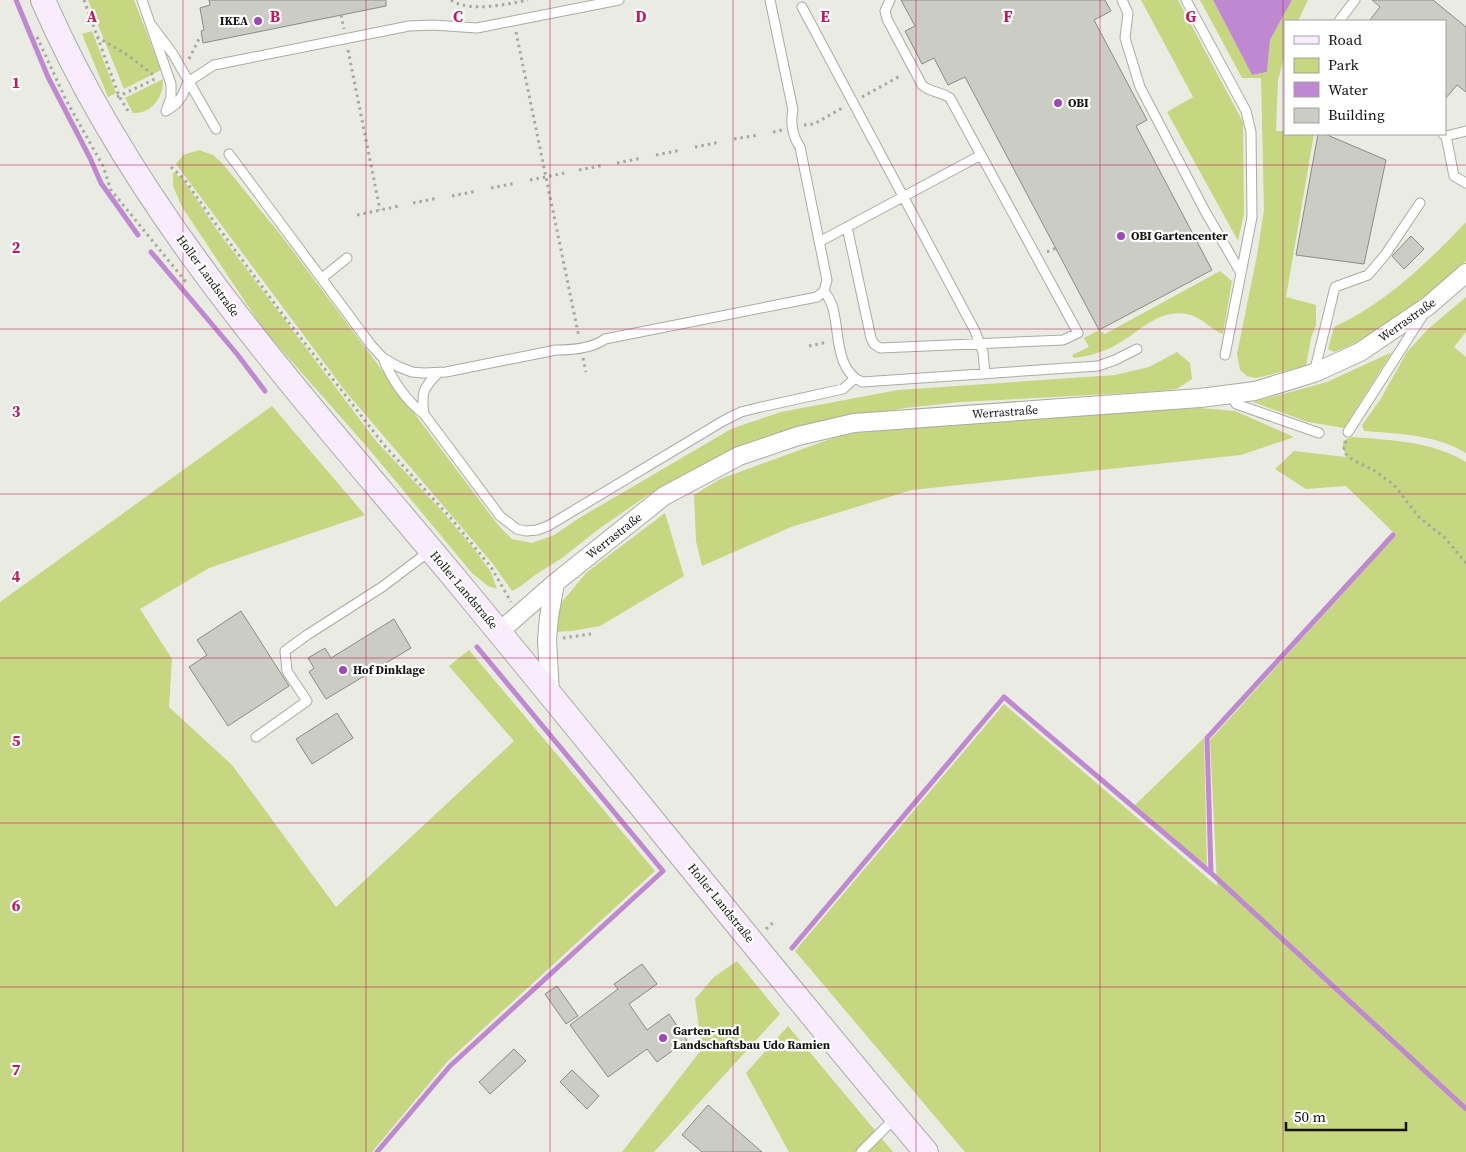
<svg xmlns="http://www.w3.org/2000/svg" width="1466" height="1152" font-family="'Source Serif 4',serif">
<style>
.green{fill:#c6d681}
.water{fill:#bf89d2}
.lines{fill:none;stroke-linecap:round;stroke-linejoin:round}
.stream{stroke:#bf89d2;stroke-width:5}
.building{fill:#cbcdc4;stroke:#8a8c84}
.lane-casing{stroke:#a9aca3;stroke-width:11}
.street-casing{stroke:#a9aca3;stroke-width:20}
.secondary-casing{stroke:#a9aca3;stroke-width:26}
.path{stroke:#a6a8a1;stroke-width:3;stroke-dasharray:2.5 4;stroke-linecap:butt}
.lane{stroke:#fff;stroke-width:9}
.street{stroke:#fff;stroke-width:18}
.secondary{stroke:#f9ecfd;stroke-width:24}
.grid{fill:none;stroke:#c2185b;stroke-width:1;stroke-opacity:0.55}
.poi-dot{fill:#9d49b8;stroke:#fff;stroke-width:2}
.labels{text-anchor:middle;stroke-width:4.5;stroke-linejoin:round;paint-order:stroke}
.poi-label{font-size:12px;font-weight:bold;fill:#131410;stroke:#fff;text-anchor:start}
.street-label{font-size:12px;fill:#131410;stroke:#fff}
.grid-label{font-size:16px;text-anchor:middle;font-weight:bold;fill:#c2185b;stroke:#fff;stroke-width:4.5;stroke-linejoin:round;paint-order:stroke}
</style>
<rect width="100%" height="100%" fill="#eaece3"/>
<!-- green -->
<path class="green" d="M88,0H134L161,70L124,89Z
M1141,0H1178L1243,122L1244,214L1238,241L1167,112L1193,97Z
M1200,0H1213L1252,75L1267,72L1270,40L1292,0H1308L1298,21H1285V54L1278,80L1276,131H1285V134H1314L1286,297L1316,305V325L1311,338L1306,366L1256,378L1247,376L1240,370L1237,354L1257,255L1264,210L1261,78H1242Z
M92,31L116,93L108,97L82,34Z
M163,79C164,97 152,114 133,113L125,98Z
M199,150L213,155L222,163L280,234L498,525L512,539L532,543L554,535L581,517L731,429L781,412L898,390L1115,375L1149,367L1177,352L1190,363L1192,379L1177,389L1147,392L961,402L905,408L852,417L722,457L687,473L648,495L600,528L562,558L535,575L521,586L512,591L493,564L346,392L176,164L183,155Z
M173,172L183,179L217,230L376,441L442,511L474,549L491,572L497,589L488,586L472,573L368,448L264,330L182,207L173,186Z
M1466,222V261C1428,299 1384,333 1334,352L1328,349L1334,327C1386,303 1427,263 1466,222Z
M1220,271L1232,281L1223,334C1209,329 1202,316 1186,314C1157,309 1138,334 1114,346C1101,353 1088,356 1074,358L1072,355L1089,347L1084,338L1099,330L1105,334Z
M1466,297V332L1454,347L1466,357V453C1435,434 1398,434 1364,431L1362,425L1380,400L1407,352L1428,329Z
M1392,352L1344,428L1308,422L1253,402L1327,382Z
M272,406L365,515L209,568L140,609L172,659L169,707L232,765L336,907L514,741L449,666L469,650L655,871L448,1061L372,1152H0V602Z
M1200,408L1235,411L1294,437L1241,455L912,490L791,527L702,566L696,541L694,495L720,479L844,434L994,420Z
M1351,437C1390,440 1432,441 1466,462V1152H965L795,951L1004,704L1217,886L1210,740L1396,535L1346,486L1306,489L1275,469L1294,451L1346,457L1343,448V441Z
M665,513L684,576L600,626L572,631L554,632L561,603L587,572Z
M1204,738L1207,868L1134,806Z
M737,961L780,1014L654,1152H622L702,1049L695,999L714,977Z
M788,1026L893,1152H789L746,1073Z"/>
<!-- water -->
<path class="water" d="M1213,0H1292L1270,40L1267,72L1252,75Z"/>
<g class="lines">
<!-- stream -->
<path class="stream" d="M16,0L48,77L90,158L101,183L138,235
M151,252L237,354L265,391
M1393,535L1207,738L1211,873L1466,1109
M792,948L1004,697L1211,873
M377,1152L450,1066L663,871L477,647"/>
</g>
<!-- building -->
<path class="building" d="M209,0H386V6L203,43L201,31L204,30L200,8L210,5Z
M901,0H1105L1111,11L1094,20L1147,120L1136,126L1212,270L1099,330L965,77L948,85L934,58L922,64L905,31L915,26Z
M1372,0H1433L1466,27V92L1457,85L1445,99V21H1369L1380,7Z
M1318,134H1325L1386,160L1364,264L1296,255Z
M1411,236L1424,249L1404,269L1392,256Z
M241,611L289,686L228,726L189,667L207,655L197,640Z
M394,619L411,648L326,699L309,672L314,668L308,658L325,648L331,658Z
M337,713L353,738L312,764L296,739Z
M642,964L657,984L629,1004L647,1030L669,1014L687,1040L657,1062L647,1049L608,1077L570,1025L618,989L614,984Z
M557,986L578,1016L566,1024L545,994Z
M514,1049L526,1061L490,1094L479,1082Z
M572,1070L599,1096L587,1109L560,1082Z
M708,1105L762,1152H702L682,1135Z"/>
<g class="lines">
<!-- lane casing -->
<g class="lane-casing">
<path id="lane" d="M142,0L171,84V97L166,111
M1122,0L1128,13L1125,38L1140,87L1206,213L1241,273
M1186,0L1246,111L1251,132L1252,217L1225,355
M802,7L975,331L983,352L985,374
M1339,21L1355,0
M152,26L173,54L216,129
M166,111L176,104L182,96L188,82L214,65L409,26L433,25L477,28L619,0
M1443,134L1446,136L1466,131
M1446,136L1454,176L1466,183
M229,154L371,345L383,358L399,367L412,372L424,373L446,372L556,350C571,350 593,348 605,339L817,297L824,291L827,280L800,147C793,137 790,123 793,110L770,0
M847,227L871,338L874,344L880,348L1063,340L1078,333L950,98C940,91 931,93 922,85L887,19L885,11L890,0
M819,242L981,155
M322,278L347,258
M824,291C827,295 830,300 832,305C840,329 834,370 862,382L1098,366L1115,360L1137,349
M383,358C391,378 406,401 424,414L500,516L517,529L526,531L537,530L548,526L723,421L741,412L761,407L843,389L854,379
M1314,373L1335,287L1368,275L1385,255L1420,203
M1232,394L1236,404L1319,433
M424,414C421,393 423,388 438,373
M1348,432L1423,315
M256,737L307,701L287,671L285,651L307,635L382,587L431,550
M861,1152L896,1117"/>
</g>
<!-- street casing -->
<g class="street-casing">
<path id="street" d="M499,632L555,583L664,496L739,456L798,436L854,423L1200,398L1255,391L1314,373L1360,352L1428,306L1466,273
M550,694L547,640L549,617L555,583"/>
</g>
<!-- secondary casing -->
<g class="secondary-casing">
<path id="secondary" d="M43,0C139,221 305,398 457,581C614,771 767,964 926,1152"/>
</g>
<!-- path -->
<path class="path" d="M84,0L119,96L128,111
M451,0C469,13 508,4 528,0
M341,15L344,29
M516,32L579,337
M37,37L66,100L103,166L111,190L186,282
M97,37L129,56L156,77
M348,50L380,210
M189,59L199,39L202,36
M117,97L157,78
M862,97L900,76
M804,125L814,124L844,107
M773,132L782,130
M734,139L759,135
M695,147L720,142
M656,155L681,150
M617,163L642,158
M171,167L185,180L215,223L283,315L384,445L449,516L491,567L511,602
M579,170L604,165
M530,180L565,173
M491,188L516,183
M452,196L477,191
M413,203L438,198
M357,215L399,206
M1047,252L1056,248
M809,346L828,342
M583,358L586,372
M1346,441L1344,448L1346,454L1353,460L1375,471L1394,485L1419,517L1445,538L1466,563
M563,638L591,634
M766,929L774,922"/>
<!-- lane -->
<use href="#lane" class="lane"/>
<!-- street -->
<use href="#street" class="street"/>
<!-- secondary -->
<use href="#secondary" class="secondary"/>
</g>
<!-- grid -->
<path class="grid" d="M183,0V1152M366,0V1152M550,0V1152M733,0V1152M916,0V1152M1100,0V1152M1283,0V1152M0,165H1466M0,329H1466M0,494H1466M0,658H1466M0,823H1466M0,987H1466"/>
<!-- markers -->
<g class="poi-dot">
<circle cx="258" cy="21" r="5"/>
<circle cx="1058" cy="103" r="5"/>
<circle cx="1121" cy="236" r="5"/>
<circle cx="343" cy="670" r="5"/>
<circle cx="663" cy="1038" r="5"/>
</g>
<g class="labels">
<!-- poi labels -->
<g class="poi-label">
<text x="248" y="25" text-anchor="end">IKEA</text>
<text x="1068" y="107">OBI</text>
<text x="1131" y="240">OBI Gartencenter</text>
<text x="353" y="674">Hof Dinklage</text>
<text x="673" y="1035">Garten- und<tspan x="673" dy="14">Landschaftsbau Udo Ramien</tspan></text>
</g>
<!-- street labels -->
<g class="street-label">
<text transform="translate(208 276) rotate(54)" y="4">Holler Landstraße</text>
<text transform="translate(1407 320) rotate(-35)" y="4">Werrastraße</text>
<text transform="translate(1005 412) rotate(-4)" y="4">Werrastraße</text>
<text transform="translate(614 536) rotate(-38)" y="4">Werrastraße</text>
<text transform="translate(464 590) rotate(50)" y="4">Holler Landstraße</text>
<text transform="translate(721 903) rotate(51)" y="4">Holler Landstraße</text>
</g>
</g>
<g class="grid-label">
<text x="92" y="22">A</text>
<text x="275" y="22">B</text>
<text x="458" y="22">C</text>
<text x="641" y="22">D</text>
<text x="825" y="22">E</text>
<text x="1008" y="22">F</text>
<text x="1191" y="22">G</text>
<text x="16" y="88">1</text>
<text x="16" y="253">2</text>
<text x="16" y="417">3</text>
<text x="16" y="582">4</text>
<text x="16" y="746">5</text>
<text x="16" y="911">6</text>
<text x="16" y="1075">7</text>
</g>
<!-- legend -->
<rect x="1284" y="20" width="162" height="115" fill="#ffffff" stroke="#a1a19f"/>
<rect x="1294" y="36" width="25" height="8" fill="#f9ecfd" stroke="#a1a19f"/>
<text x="1328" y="45" font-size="15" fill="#131410">Road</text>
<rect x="1294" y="58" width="25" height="15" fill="#c6d681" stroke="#a1a19f"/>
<text x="1328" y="70" font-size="15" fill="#131410">Park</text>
<rect x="1294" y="82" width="25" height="15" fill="#bf89d2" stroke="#a1a19f"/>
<text x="1328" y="95" font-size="15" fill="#131410">Water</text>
<rect x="1294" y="108" width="25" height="15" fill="#cbcdc4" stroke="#a1a19f"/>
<text x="1328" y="120" font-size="15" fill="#131410">Building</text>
<!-- scale -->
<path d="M1286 1122v8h120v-8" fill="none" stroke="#131410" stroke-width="2.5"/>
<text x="1294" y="1122" font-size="15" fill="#131410" stroke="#ffffff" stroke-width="4" paint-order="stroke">50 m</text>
</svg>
